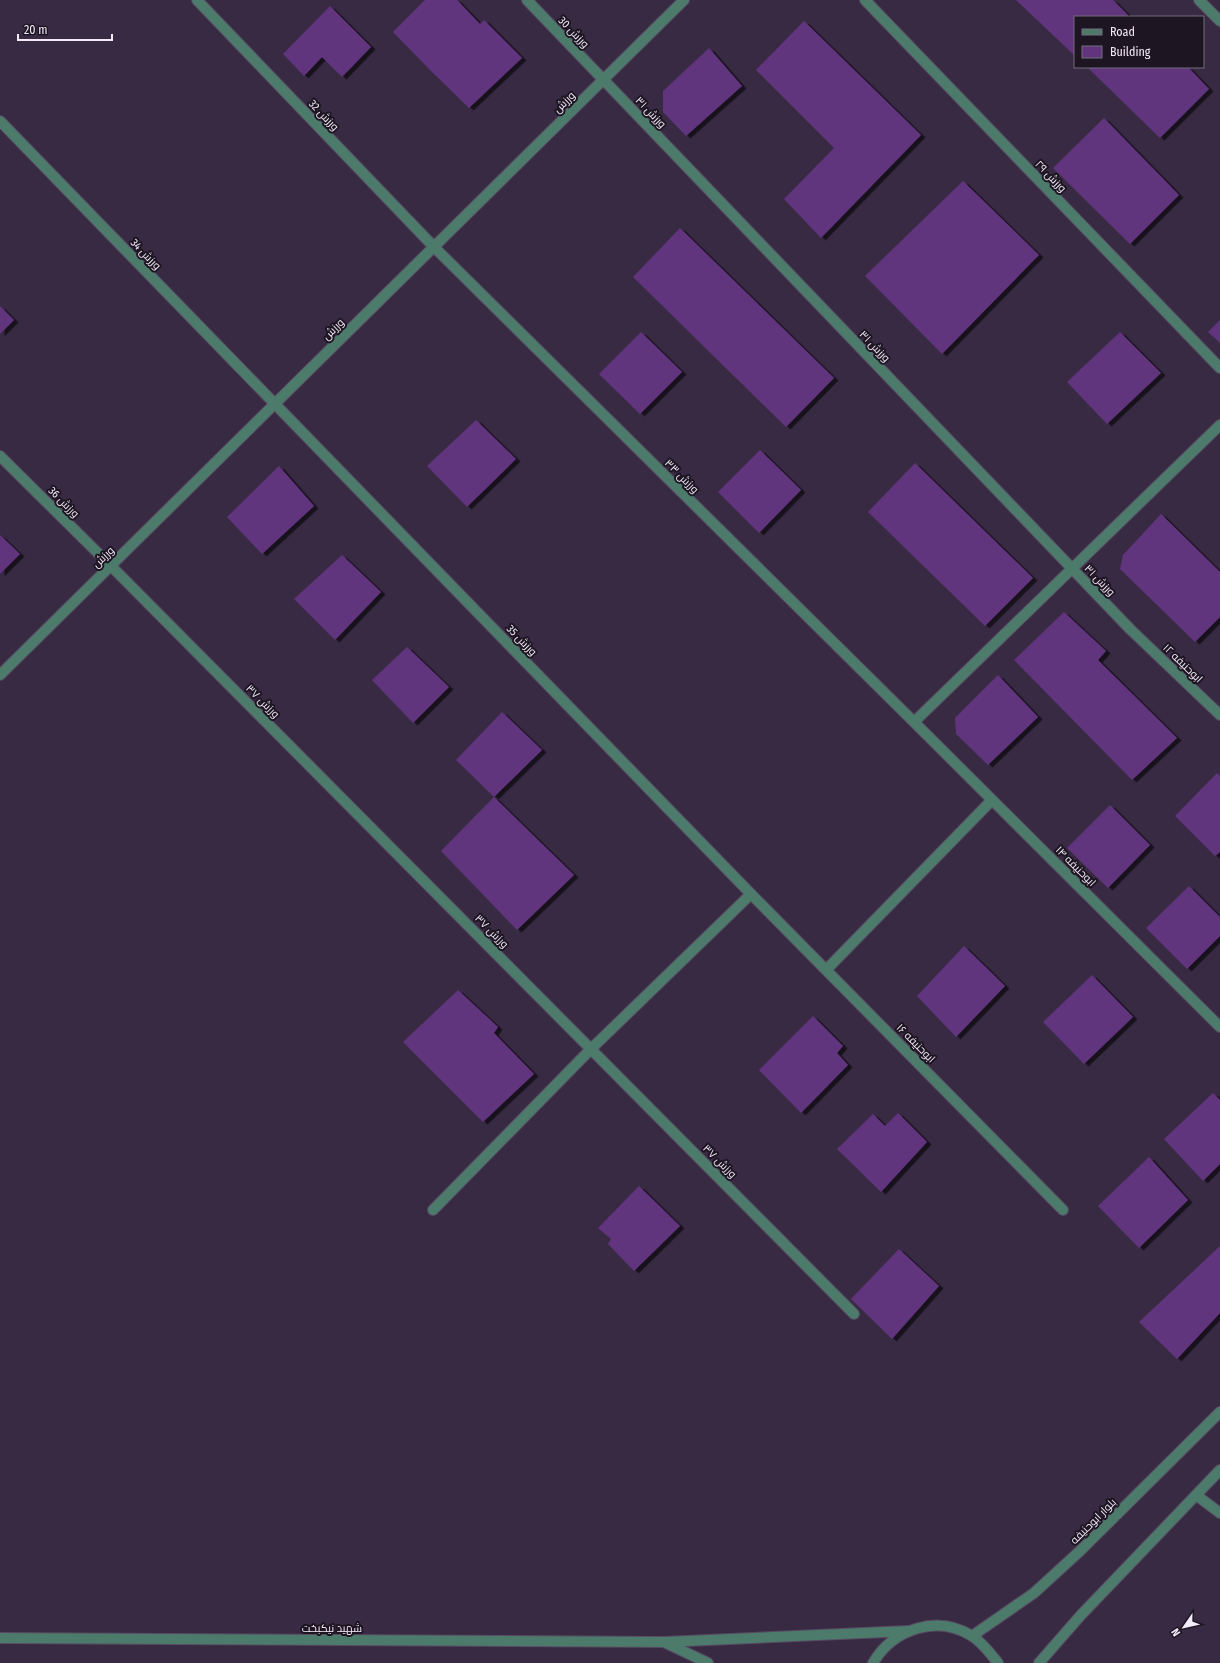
<svg xmlns="http://www.w3.org/2000/svg" width="1220" height="1663" font-family="'Fira Sans Condensed',Cairo,sans-serif">
<style>
.building{fill:#61347d;filter:url(#shadow)}
.lines{fill:none;stroke-linecap:round;stroke-linejoin:round}
.minor-casing{stroke:#574961;stroke-width:12}
.minor{stroke:#4c7a6b;stroke-width:10}
.labels{text-anchor:middle;stroke-width:4;stroke-linejoin:round;paint-order:stroke}
.street-label{font-size:11px;fill:#f3eafa;stroke:#1d1622}
</style>
<defs>
<filter id="shadow"><feDropShadow dx="4.5" dy="2.5" stdDeviation="0" flood-color="#0009"/></filter>
</defs>
<rect width="100%" height="100%" fill="#392a44"/>
<!-- building -->
<path class="building" d="M425,0H457L480,24L484,20L522,58L469,108L431,71L393,32Z
M1016,0H1113L1128,15L1126,17H1075V56Z
M330,6L371,47L342,77L322,57L304,76L283,54Z
M804,21L921,135L821,238L784,199L834,148L756,70Z
M709,48L742,86L686,136L663,112V91Z
M1087,67H1188L1209,89L1160,138Z
M1104,118L1179,195L1130,244L1053,168Z
M963,181L1039,255L942,354L865,276Z
M680,228L834,378L786,427L633,277Z
M0,306L14,320L0,334Z
M1220,320V343L1208,332Z
M641,332L682,372L640,414L599,374Z
M1120,332L1161,373L1107,424L1067,382Z
M476,420L516,459L467,507L427,466Z
M760,450L801,490L759,533L718,492Z
M915,463L1033,578L985,626L868,512Z
M279,466L314,506L262,554L227,517Z
M1161,514L1220,572V617L1195,642L1120,569L1123,555Z
M0,535L20,554L0,574Z
M342,555L381,592L335,640L294,599Z
M1064,612L1106,651L1098,660L1177,738L1132,780L1014,660Z
M407,647L449,687L413,723L372,680Z
M998,675L1038,717L988,765L956,734L955,718Z
M502,712L542,750L494,797L456,760Z
M1217,773L1220,776V852L1215,856L1175,816Z
M494,797L574,875L517,930L441,851Z
M1110,805L1150,845L1108,888L1067,848Z
M1189,886L1220,917V936L1187,969L1146,928Z
M964,946L1005,986L956,1037L917,996Z
M1092,975L1133,1017L1084,1064L1043,1022Z
M458,990L498,1027L494,1033L534,1074L483,1122L403,1042Z
M813,1016L843,1046L837,1053L848,1065L801,1113L759,1070Z
M1213,1093L1220,1100V1164L1203,1181L1164,1139Z
M898,1113L927,1142L881,1192L837,1149L873,1114L885,1126Z
M1149,1157L1188,1200L1139,1248L1098,1206Z
M639,1186L680,1226L634,1271L608,1244L611,1239L598,1228Z
M1220,1246V1313L1177,1359L1139,1322Z
M899,1249L939,1286L892,1339L851,1299Z"/>
<g class="lines">
<!-- minor casing -->
<g class="minor-casing">
<path id="minor" d="M197,0L434,247L914,722L1220,1027
M527,0L1130,629L1220,715
M865,0L1220,368
M1199,0L1220,21
M0,121L751,894L1063,1210
M0,456L111,566L854,1314
M0,675L684,0
M914,722L1220,425
M826,970L992,800
M433,1210L591,1049L751,894
M1196,1495L1220,1513
M972,1636L1034,1593L1081,1550L1220,1412
M0,1638L664,1642L908,1631
M666,1643L708,1663
M873,1663C893,1629 937,1614 972,1636C983,1643 990,1653 998,1663
M1039,1663L1081,1615L1220,1470"/>
</g>
<!-- minor -->
<use href="#minor" class="minor"/>
</g>
<g class="labels">
<!-- street labels -->
<g class="street-label">
<text transform="translate(574 32) rotate(46)" y="4">ورزش 30</text>
<text transform="translate(564 102) rotate(-45)" y="4">ورزش</text>
<text transform="translate(651 112) rotate(46)" y="4">ورزش ۳۱</text>
<text transform="translate(324 115) rotate(46)" y="4">ورزش 32</text>
<text transform="translate(1051 176) rotate(46)" y="4">ورزش ۲۹</text>
<text transform="translate(146 254) rotate(46)" y="4">ورزش 34</text>
<text transform="translate(333 329) rotate(-45)" y="4">ورزش</text>
<text transform="translate(875 346) rotate(46)" y="4">ورزش ۳۱</text>
<text transform="translate(682 476) rotate(45)" y="4">ورزش ۳۳</text>
<text transform="translate(64 502) rotate(45)" y="4">ورزش 36</text>
<text transform="translate(103 557) rotate(-44)" y="4">ورزش</text>
<text transform="translate(1100 580) rotate(46)" y="4">ورزش ۳۱</text>
<text transform="translate(522 640) rotate(46)" y="4">ورزش 35</text>
<text transform="translate(1183 663) rotate(44)" y="4">ابوحنیفه ۱۲</text>
<text transform="translate(263 701) rotate(45)" y="4">ورزش ۳۷</text>
<text transform="translate(1076 866) rotate(45)" y="4">ابوحنیفه ۱۴</text>
<text transform="translate(492 931) rotate(45)" y="4">ورزش ۳۷</text>
<text transform="translate(916 1043) rotate(45)" y="4">ابوحنیفه ۱۶</text>
<text transform="translate(720 1161) rotate(45)" y="4">ورزش ۳۷</text>
<text transform="translate(1093 1521) rotate(-45)" y="4">بلوار ابوحنیفه</text>
<text x="332" y="1632">شهید نیکبخت</text>
</g>
</g>
<!-- legend -->
<rect x="1074" y="16" width="130" height="52" fill="#1d1622" stroke="#736b78"/>
<rect x="1082" y="29" width="20" height="6" fill="#4c7a6b" stroke="#736b78"/>
<text x="1110" y="36" font-size="12" fill="#f3eafa">Road</text>
<rect x="1082" y="46" width="20" height="12" fill="#61347d" stroke="#736b78"/>
<text x="1110" y="56" font-size="12" fill="#f3eafa">Building</text>
<!-- north arrow -->
<g transform="translate(1184 1627) rotate(236)" stroke="#1d1622" stroke-width="3" paint-order="stroke">
<path d="M0-3L7 15L0 10L-7 15Z" fill="#f3eafa"/>
<text y="-6" font-size="11" font-weight="bold" text-anchor="middle" fill="#f3eafa">N</text>
</g>
<!-- scale -->
<path d="M18 34v6h94v-6" fill="none" stroke="#f3eafa" stroke-width="2"/>
<text x="24" y="34" font-size="12" fill="#f3eafa" stroke="#1d1622" stroke-width="3" paint-order="stroke">20 m</text>
</svg>
